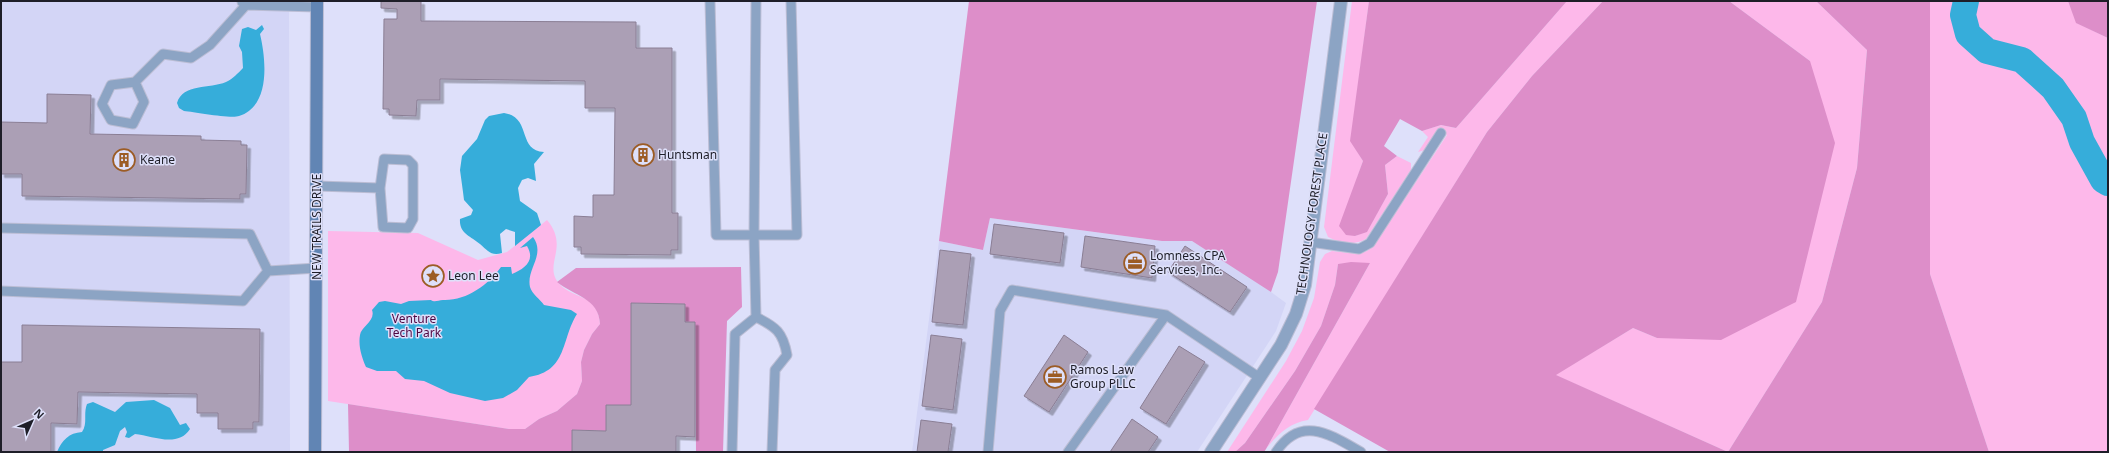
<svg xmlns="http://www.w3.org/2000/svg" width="2109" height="453" font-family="'Noto Sans',sans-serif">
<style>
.built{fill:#d3d5f6}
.green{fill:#fdb8ea}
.forest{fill:#dd8ec9}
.water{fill:#36adda}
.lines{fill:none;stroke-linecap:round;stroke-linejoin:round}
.river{stroke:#36adda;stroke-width:26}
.building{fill:#ab9fb5;stroke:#8a7e94;filter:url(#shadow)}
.lane-casing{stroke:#bbbdd4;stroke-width:11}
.street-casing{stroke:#bbbdd4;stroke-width:14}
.secondary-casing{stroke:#bbbdd4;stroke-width:14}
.lane{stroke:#8ca4c4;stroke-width:9}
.street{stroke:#8ca4c4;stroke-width:12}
.secondary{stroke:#6185b4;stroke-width:12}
.labels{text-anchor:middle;stroke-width:3;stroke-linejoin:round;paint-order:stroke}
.poi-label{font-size:12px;fill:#1e1e28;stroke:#dee0fa;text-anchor:start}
.street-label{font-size:12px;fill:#1e1e28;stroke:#dee0fa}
.park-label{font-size:12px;fill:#4e0742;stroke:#dee0fa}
</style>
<defs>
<filter id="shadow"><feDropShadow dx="3.5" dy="3.5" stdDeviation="0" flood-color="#0004"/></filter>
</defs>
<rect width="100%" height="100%" fill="#dee0fa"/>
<!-- built -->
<path class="built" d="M1,1H289L290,452H1Z
M990,218L1162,241H1192L1256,281L1286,303L1276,331L1197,452H912L939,241L983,250Z"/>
<!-- green -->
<path class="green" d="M1352,1H1369L1351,141L1363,161L1357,178L1355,236L1367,231L1388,194L1385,165L1397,156L1411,163V170L1366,239C1354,246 1340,243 1328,237L1324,227Z
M1567,1H1603L1532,76L1487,132L1308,420C1289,423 1278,434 1266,449L1370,263L1338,264L1335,285L1321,326L1295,371L1245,443L1235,452H1227L1286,361L1302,331L1314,298L1320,262L1325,254L1332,251L1358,254L1367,251L1375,244L1447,135L1439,130L1425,150L1418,152L1428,137L1422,131L1441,125L1456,128Z
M1729,1H1816L1867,50L1857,168L1822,302L1728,452L1555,375L1633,328L1657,338L1810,61Z
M1930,1H2068L2077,23L2108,38V452H1989L1930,274Z
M547,220C569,246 545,263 557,281C570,300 598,292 600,324L592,334L584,350L581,362L582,381L577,394L557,411L539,419L525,429H509L328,401V231L418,233L478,260L507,252Z"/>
<!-- forest -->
<path class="forest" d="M969,1H1317L1278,272L1271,292L1192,241H1162L990,218L983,250L939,241Z
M1369,1H1567L1456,128L1441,125L1422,131L1400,119L1384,146L1397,156L1385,165L1388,194L1367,232L1355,236L1346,235L1339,226L1363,161L1350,141Z
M1603,1H1729L1810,61L1835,143L1796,302L1721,340L1657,338L1633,328L1556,375L1728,452H1390L1314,409L1487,132L1532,76Z
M1816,1H1930V274L1989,452H1728L1822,302L1857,168L1867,50Z
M2068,1H2108V38L2076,23Z
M1351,262L1370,263L1266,449L1264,452H1235L1245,443L1295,371L1321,326L1335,285L1338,264Z
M741,267L742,307L727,321L723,452H696L695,322H685V304L631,303V405L606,431L572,430V452H349L348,404L509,429H525L539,419L557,411L577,394L582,381L581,362L584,350L592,334L600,324C599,298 574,296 557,282L576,268Z"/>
<!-- water -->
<path class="water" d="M262,25L264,29L260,34C266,59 271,106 239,116C231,119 195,112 184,111L179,108L177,103C183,83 210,89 226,82C233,79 238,73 243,68L242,52L239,46L242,29L248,27L256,30Z
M504,113C532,117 517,151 544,152L534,164L536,181L528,178L522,180L518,188L520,201L537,213L541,225L515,246V232L506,229L500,234L502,253C491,256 488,251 480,244C471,236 459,234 460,219L471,215L473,210L464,200L463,192L460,170L462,156L477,139L485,120L489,116Z
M533,237C546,255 526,269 530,287C532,294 540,299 544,305L571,310L577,314C561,339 568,371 529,377L517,390L503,398L485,401L450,393L424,381L405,379L396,371H377L366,367C362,358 358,346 360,335C361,326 376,321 372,310L379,302L385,301L401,304L409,301L431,300C435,303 438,300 443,300C466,301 488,285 501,267H511L512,274C524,269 536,261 527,246L520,248Z
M154,400L170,408L180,425L186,423L190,429C178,448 153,436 135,434L129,438L125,437L127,432L125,427L120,431L115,445L103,450V452H57C62,440 69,433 82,432C88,423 83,414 87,404L93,402L115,412L126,402Z"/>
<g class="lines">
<!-- river -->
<path class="river" d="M1966,1L1963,15L1968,34L1987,51L2022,60L2053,88L2074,118L2082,142L2103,180L2108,183"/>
</g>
<!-- building -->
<path class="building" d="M381,1H421V21L636,22V48H672V213H678V250H671V255L581,254V247H574V216L593,217V195H614L615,108H585V81L440,79V100H417L416,116L389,115V109H383L384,19H397V9L381,8Z
M47,94L91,95L90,134L201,136V140L241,141V145H247L246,194H240V199L22,196V174H1V122L47,123Z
M994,224L1064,233L1060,263L990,254Z
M1085,236L1155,246L1152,278L1081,267Z
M1185,246L1247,287L1230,312L1168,272Z
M940,250L971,254L963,325L932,322Z
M631,303L685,304V322H695V437L676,436V452H572V430L606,431V405H631Z
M22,325L260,329L259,422H253V429H218V413H197V394L78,392L77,424L51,423V452H1V362H22Z
M931,335L962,339L953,410L922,406Z
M1064,335L1088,352L1049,412L1024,396Z
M1179,346L1205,362L1166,424L1140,408Z
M1132,419L1158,437L1148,452H1110Z
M921,420L952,424L948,452H917Z"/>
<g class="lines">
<!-- lane casing -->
<g class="lane-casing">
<path id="lane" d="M710,1L716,235H797L791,1
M242,2L246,5L317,7
M135,82L111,85L102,104L111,120L133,124L144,102L135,82L163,54L191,58L210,45L246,5
M317,186L380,188L383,227L408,228L413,219V165L408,160L384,159L380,188
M1,228L250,234L268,271L243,301L1,291
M1310,242L1359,249L1370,243L1441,133
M268,271L317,268
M756,317L754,235L756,1
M756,317C776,327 783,332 787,355L775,370L772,452
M732,452L735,334L756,317
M988,452L1000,311L1012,290L1166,315L1260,378
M1068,452L1166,315
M1276,452C1301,414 1331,435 1361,452"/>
</g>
<!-- street casing -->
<g class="street-casing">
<path id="street" d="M1211,452L1281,345L1296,314L1305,285L1341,1"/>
</g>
<!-- secondary casing -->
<g class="secondary-casing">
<path id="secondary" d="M315,452L317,1"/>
</g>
<!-- lane -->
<use href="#lane" class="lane"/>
<!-- street -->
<use href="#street" class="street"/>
<!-- secondary -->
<use href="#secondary" class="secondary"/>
</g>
<!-- icons -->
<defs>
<g id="building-ring" transform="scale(1.15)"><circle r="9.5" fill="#dee0fa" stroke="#9c5c25" stroke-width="1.5"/><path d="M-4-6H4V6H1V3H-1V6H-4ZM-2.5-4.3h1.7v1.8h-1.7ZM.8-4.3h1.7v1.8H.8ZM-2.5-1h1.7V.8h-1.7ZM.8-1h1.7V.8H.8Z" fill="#9c5c25"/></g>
<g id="office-ring" transform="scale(1.15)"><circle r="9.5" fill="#dee0fa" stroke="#9c5c25" stroke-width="1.5"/><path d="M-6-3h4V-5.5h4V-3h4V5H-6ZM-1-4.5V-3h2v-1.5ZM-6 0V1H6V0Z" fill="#9c5c25"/></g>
<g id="sight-ring" transform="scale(1.15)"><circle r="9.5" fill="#dee0fa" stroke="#9c5c25" stroke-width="1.5"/><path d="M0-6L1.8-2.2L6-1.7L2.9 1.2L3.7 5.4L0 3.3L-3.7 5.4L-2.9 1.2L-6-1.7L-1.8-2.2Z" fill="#9c5c25"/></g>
</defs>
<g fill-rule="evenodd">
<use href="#building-ring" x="643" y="155"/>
<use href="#building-ring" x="124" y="160"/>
<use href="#office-ring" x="1135" y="263"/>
<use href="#sight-ring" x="433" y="276"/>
<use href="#office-ring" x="1055" y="377"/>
</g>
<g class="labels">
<!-- poi labels -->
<g class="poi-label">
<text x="658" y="159">Huntsman</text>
<text x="140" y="164">Keane</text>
<text x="1150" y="260">Lomness CPA<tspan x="1150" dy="14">Services, Inc.</tspan></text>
<text x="448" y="280">Leon Lee</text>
<text x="1070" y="374">Ramos Law<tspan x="1070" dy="14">Group PLLC</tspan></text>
</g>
<!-- street labels -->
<g class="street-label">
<text transform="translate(1312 214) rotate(-82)" y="4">TECHNOLOGY FOREST PLACE</text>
<text transform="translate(317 227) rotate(-90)" y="4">NEW TRAILS DRIVE</text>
</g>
<!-- park labels -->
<g class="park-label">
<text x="414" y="323">Venture<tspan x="414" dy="14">Tech Park</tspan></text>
</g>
</g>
<!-- border -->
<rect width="2109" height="453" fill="none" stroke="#1e1e28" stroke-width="4"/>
<!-- north arrow -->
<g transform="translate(32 421) rotate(45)" stroke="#dee0fa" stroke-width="3" paint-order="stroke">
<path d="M0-3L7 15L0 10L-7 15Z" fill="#1e1e28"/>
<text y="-6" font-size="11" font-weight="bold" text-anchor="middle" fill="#1e1e28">N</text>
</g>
</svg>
